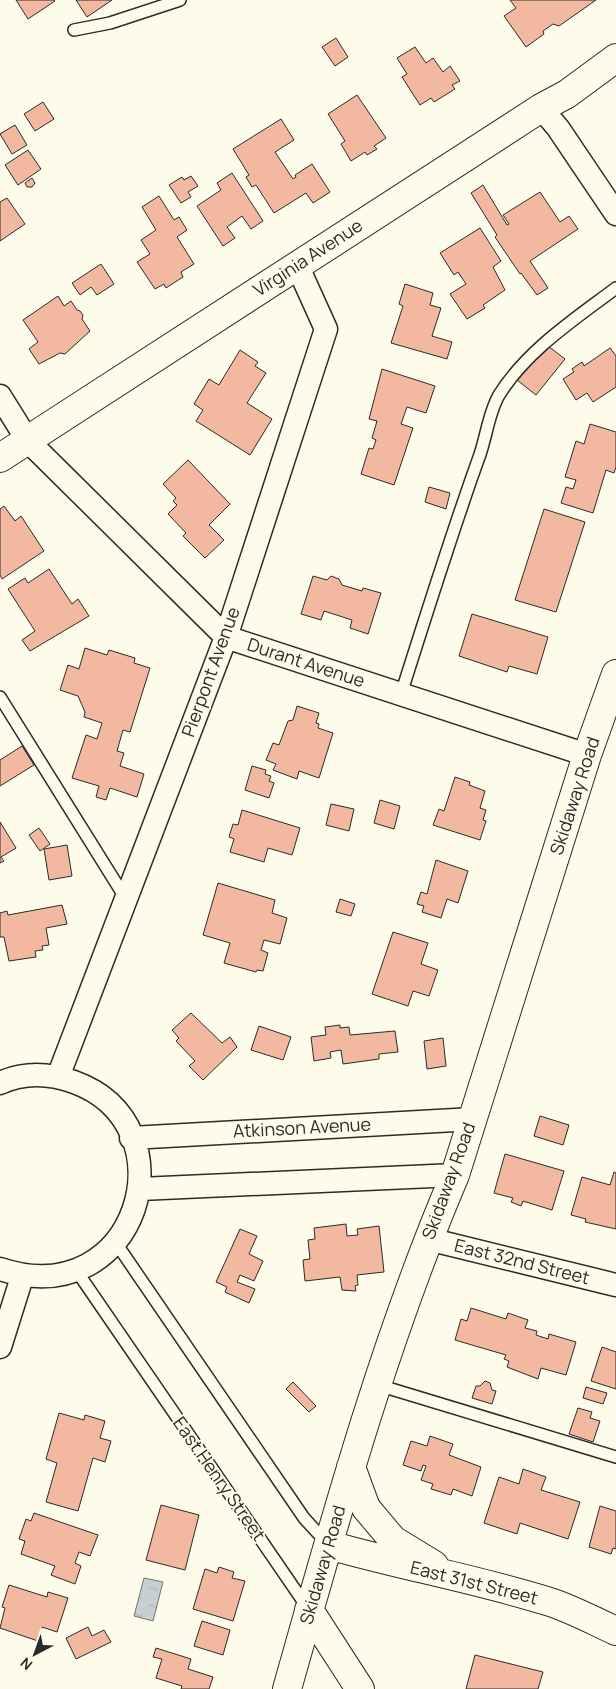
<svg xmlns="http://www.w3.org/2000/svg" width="616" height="1689" font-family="Manrope,sans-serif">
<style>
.water{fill:url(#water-ripples);stroke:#74746e}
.building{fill:#f2b8a0;stroke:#2b2b2b}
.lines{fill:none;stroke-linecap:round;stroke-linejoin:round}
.lane-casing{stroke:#2b2b2b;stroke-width:14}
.street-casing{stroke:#2b2b2b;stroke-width:25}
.secondary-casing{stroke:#2b2b2b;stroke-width:30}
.lane{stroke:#fdfbea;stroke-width:11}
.street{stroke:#fdfbea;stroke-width:22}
.secondary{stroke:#fdfbea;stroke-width:28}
.labels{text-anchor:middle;stroke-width:4;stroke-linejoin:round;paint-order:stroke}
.street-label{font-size:18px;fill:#2b2b2b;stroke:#fdfbea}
</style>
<defs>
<pattern id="water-ripples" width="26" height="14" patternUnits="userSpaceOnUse" patternTransform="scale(1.25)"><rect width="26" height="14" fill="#c7d0d0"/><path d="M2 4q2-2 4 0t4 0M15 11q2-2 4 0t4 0" fill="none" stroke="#abb3b3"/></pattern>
</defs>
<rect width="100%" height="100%" fill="#fdfbea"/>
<!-- water -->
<path class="water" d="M144,1578L163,1582L153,1621L134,1616Z"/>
<!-- building -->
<path class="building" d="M16,0H54L55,1L28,19Z
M76,0H112L87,17Z
M510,0H596L559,26L553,24L543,31L544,34L526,47L504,16L516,8Z
M336,38L348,57L335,66L322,47Z
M415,47L426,63L433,58L443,72L450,66L460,81L452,85L455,89L434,102L431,98L420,105L402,77L407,74L397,58Z
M357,95L386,138L374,146L377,149L367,155L365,152L351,161L341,144L345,141L328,114Z
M43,102L54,119L35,131L24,114Z
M281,119L294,140L275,152L293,179L296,177L295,175L312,164L330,192L313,203L306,193L274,213L256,185L252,187L246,177L249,175L233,149Z
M15,125L27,145L12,154L0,134Z
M28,150L41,169L18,185L5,165Z
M232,173L263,221L251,229L242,216L227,227L235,238L223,246L197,206L221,190L217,183Z
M191,176L198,186L188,192L191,197L181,203L169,185L182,177L184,180Z
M32,178L35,183L32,187H27L25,183Z
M483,185L507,225L509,224L503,215L540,192L560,222L569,216L578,229L530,261L548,288L537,295L521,273L520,274L495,237L497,235L471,193Z
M159,196L174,220L179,217L187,230L177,237L194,264L181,272L183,277L166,288L164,284L155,289L137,262L150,254L141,240L156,230L142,207Z
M7,198L25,224L0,241V202Z
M480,228L501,261L493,267L505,290L483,305L485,308L467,319L450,294L466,284L458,272L454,275L440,253Z
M101,264L114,284L97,295L91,287L80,295L72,283Z
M405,284L433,293L430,305L441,308L432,336L452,342L447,359L391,343L403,306L399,304Z
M58,296L64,306L71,301L77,310L80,311L83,315L82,319L90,331L65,354L60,353L39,364L29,349L38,342L23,320Z
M548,346L565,359L536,395L517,380Z
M610,348L616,356V387L593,402L587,393L576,400L563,379L574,372L572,369L582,362L584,366Z
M240,350L258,362L255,366L266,373L247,403L272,419L250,455L196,421L203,410L194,404L209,379L219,385Z
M382,369L435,386L426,413L407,407L401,424L413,428L394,485L361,474L369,448L373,449L376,440L372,438L377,421L369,419Z
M590,424L616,432V467L614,473L606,470L593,513L561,503L566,487L573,489L576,480L565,477L576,441L584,444Z
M188,460L230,504L209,525L224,540L205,558L183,536L186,533L168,514L177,505L173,501L176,498L163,484Z
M429,487L450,493L446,509L425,502Z
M4,506L15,521L21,516L44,551L2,579L0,575V509Z
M544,509L585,522L556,612L515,600Z
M49,569L72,604L78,599L89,616L30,651L22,640L35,631L8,589L25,578L28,583Z
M313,576L327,580L331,576L339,579L342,585L362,591L363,588L381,593L368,634L350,628L352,620L324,611L321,620L301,614Z
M472,614L548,637L537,674L509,666L507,672L459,656Z
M85,648L107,655L109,650L135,658L134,663L150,668L130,732L123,730L117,751L124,753L120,766L144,774L137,797L110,788L106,800L96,797L99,786L72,778L86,735L97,739L102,723L84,717L85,712L78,696L60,690L68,665L79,669Z
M297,706L319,713L316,723L319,724L318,728L333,733L319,778L299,771L297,779L273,770L276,764L266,760L273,743L279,745L288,721L293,720Z
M22,746L34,765L0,786V760Z
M252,766L266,770L265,774L271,776L269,781L274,783L269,798L245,790Z
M455,777L470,782L469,785L485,791L480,808L486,810L483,820L486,821L480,840L433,825L439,809L444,811Z
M380,800L400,806L394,829L374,823Z
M331,804L354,809L349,831L326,825Z
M242,810L300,828L292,855L268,848L264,862L230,852L234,839L229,837L233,824L238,825Z
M0,822L16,848L1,857L4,861L0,863Z
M39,828L50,844L40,851L29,835Z
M67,845L72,876L49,880L44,849Z
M436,860L468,871L458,903L447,899L441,918L422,912L424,906L417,904L421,892L427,894Z
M218,883L275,900L272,913L287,918L280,944L264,940L261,950L268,953L263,971L257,970L256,972L224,963L230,943L203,935Z
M340,899L355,904L351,916L336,912Z
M62,905L67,924L46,928L49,945L42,946L43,950L35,951L36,957L9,961L4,937H0V913L7,911L8,915Z
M393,932L428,943L421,964L438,970L429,996L413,991L408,1006L372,994Z
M191,1013L222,1043L230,1037L237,1047L203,1080L189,1066L195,1061L176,1041L179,1038L172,1030Z
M340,1025V1028L349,1027L350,1035L395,1031L398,1052L379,1054V1059L343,1064L341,1050L330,1052L331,1058L314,1061L311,1037L326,1035L325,1027Z
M259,1026L291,1037L283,1060L251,1050Z
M443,1038L446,1066L427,1069L424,1041Z
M540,1116L569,1125L563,1145L534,1136Z
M505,1154L564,1171L552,1210L523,1201L521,1206L511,1202L513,1198L494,1193Z
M614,1172L616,1173V1229L585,1222L586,1219L571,1215L582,1177L610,1185Z
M346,1224L347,1236L358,1235L357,1229L379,1226L384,1272L357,1275L358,1285L355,1286L356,1291L342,1290L340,1277L305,1281L303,1260L310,1259L308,1240L315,1239L314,1228Z
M240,1229L257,1236L249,1254L263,1261L254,1281L240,1275L237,1282L255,1289L249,1303L225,1292L227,1287L216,1282Z
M471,1308L506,1319L508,1313L528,1320L525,1328L537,1331L536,1335L548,1339L549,1334L576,1342L566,1375L541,1368L538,1379L507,1367L509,1361L504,1359L506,1355L455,1340L461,1319L467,1321Z
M602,1347L616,1352V1389L591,1381Z
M485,1381L490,1383L492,1390L496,1391L492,1404L472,1398L476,1386H480Z
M293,1382L316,1406L309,1412L286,1389Z
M586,1387L607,1393L603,1404L583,1398Z
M578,1408L592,1412L590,1418L600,1421L593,1442L569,1434Z
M59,1413L84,1420L85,1415L105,1421L100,1438L111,1441L105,1462L93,1458L78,1511L46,1502L57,1463L46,1459Z
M430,1436L453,1444L449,1455L481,1467L472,1496L453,1489L451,1495L431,1489L433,1484L421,1480L426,1466L423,1465L421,1471L403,1465L411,1441L427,1446Z
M523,1469L546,1477L541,1490L580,1502L568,1539L520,1523L517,1534L484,1523L499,1477L519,1484Z
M161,1505L199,1515L185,1570L146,1560Z
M600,1506L616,1511V1549L613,1548L611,1554L589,1547Z
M34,1513L98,1535L90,1556L79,1552L75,1563L81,1566L75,1584L51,1575L55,1566L21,1554L25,1541L19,1539L26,1519L31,1521Z
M219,1567L234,1572L232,1578L245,1581L233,1621L193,1609L205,1569L217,1573Z
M9,1585L47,1597L48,1592L68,1598L57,1632L42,1627L38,1641L0,1628L5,1608L2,1607Z
M202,1621L230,1630L223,1655L194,1646Z
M88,1627L92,1636L104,1630L111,1642L76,1659L66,1638Z
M156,1648L191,1659L188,1669L213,1677L209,1689H181L182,1686L156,1678L162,1659L153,1657Z
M475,1655L543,1672L538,1689H466Z"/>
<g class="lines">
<!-- lane casing -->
<g class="lane-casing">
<path id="lane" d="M74,30L110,23L180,0
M401,694C426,616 450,538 478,460C486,440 488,414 499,395C527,350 575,319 616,288
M0,697L126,899
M116,1243L304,1518L326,1542
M76,1270L307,1607
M378,1385L616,1457"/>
</g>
<!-- street casing -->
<g class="street-casing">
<path id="street" d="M541,108L558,128L616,214
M0,396L28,441L226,637L587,755
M58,1077L226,637L326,329L297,265
M0,1083C24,1072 49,1073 74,1082C193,1125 139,1315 0,1269
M131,1138L473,1119
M140,1189L455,1175
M428,1239L616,1285
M0,1347L22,1277"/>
</g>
<!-- secondary casing -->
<g class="secondary-casing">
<path id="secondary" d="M0,458L541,108L567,94L616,58
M351,1467L366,1508L393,1540L434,1565
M329,1545C402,1566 477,1579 550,1602C572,1609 594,1621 616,1631
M309,1610L360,1689
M287,1689C336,1516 384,1341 455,1175L587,755L616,674"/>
</g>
<!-- lane -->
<use href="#lane" class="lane"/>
<!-- street -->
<use href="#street" class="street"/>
<!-- secondary -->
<use href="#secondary" class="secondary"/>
</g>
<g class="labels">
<!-- street labels -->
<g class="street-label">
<text transform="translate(308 258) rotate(-33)" y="6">Virginia Avenue</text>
<text transform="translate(306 663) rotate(18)" y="6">Durant Avenue</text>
<text transform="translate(211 672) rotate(-70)" y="6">Pierpont Avenue</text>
<text transform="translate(575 796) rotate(-72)" y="6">Skidaway Road</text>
<text transform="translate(302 1128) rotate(-3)" y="6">Atkinson Avenue</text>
<text transform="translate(449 1181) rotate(-70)" y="6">Skidaway Road</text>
<text transform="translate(522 1262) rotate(14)" y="6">East 32nd Street</text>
<text transform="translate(219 1479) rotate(55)" y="6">East Henry Street</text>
<text transform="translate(323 1565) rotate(-74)" y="6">Skidaway Road</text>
<text transform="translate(474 1583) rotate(14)" y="6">East 31st Street</text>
</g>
</g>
<!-- north arrow -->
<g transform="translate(35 1654) rotate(221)" stroke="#fdfbea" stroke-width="4" paint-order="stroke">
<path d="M0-4L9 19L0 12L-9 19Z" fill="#2b2b2b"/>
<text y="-8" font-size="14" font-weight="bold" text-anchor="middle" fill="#2b2b2b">N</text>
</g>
</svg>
